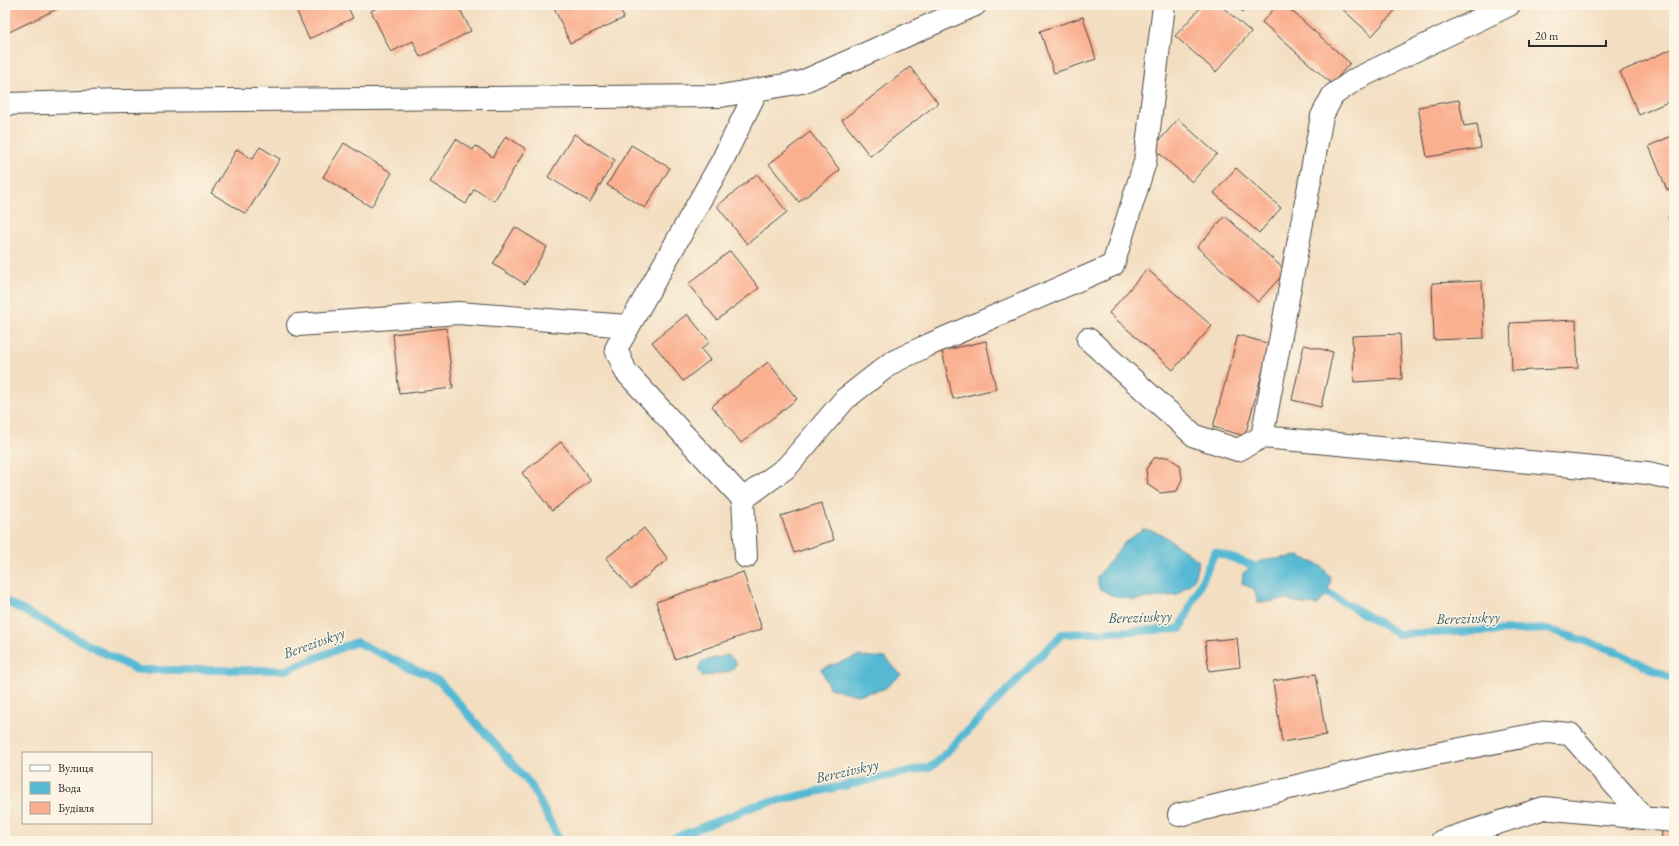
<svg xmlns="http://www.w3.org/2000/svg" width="1679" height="846" font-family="'EB Garamond',serif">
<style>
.water{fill:#55b9d4;stroke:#407280}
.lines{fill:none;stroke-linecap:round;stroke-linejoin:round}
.stream{stroke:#55b9d4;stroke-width:8}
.building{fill:#faaf8f}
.minor-casing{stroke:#494642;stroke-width:24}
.minor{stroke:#fff;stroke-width:22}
.labels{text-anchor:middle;stroke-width:3;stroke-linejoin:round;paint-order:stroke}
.water-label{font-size:15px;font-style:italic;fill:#3a5d66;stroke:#fcf5e5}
</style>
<rect width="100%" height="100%" fill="#fcf5e5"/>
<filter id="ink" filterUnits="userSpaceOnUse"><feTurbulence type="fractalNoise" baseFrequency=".025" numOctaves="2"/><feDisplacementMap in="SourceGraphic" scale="8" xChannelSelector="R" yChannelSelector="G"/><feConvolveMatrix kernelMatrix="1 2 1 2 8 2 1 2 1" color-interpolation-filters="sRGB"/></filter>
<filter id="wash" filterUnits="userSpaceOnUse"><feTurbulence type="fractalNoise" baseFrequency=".012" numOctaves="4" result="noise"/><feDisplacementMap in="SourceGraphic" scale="16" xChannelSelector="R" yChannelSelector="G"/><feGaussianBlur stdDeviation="0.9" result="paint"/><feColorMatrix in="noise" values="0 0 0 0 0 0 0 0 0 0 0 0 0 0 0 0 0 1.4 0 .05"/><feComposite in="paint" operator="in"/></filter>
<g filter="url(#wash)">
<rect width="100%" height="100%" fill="#f3dec1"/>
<!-- water -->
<path class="water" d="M1143,529L1160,533L1199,561L1193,581L1177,595L1134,600L1111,595L1099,588L1097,577L1125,542Z
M1299,556L1321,566L1331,578L1328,593L1318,605L1301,604L1286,599L1269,602H1258L1254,589L1242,584L1243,573L1260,561Z
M728,655L737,663L731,671L703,677L698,669L702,661Z
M858,656L886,658L901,675L884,689L857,695L829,688L821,669Z"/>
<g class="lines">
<!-- stream -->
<path class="stream" d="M1318,589L1328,593L1398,634L1548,629L1615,651L1674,680
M5,601L137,670H286L356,642L439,681L531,785L560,841
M667,841L757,805L933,766L1062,634L1180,629L1215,552L1263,569"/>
</g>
<g id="blocks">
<!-- building -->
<path class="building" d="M5,5H65L5,34Z
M294,5H347L353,18L309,39Z
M383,5H458L471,31L420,57L413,41L391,52L371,11Z
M553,5H618L624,18L570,43Z
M1203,5H1220L1251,32L1216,72L1175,36Z
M1236,5H1249L1243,12Z
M1277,5H1285L1350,63L1332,84L1262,22Z
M1340,5H1398L1399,6L1372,36L1339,6Z
M1083,17L1096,59L1054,73L1040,31Z
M1674,48V99L1639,115L1620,72Z
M910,67L938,103L870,156L842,120Z
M1459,100L1464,126L1477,124L1481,148L1427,157L1418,107Z
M1178,119L1217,154L1192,182L1153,148Z
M810,132L840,170L799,202L769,164Z
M574,134L615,160L590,202L548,177Z
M1674,135V187L1667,190L1649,146Z
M506,136L526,149L494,201L474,189L466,204L430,182L456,139L473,150L476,146L493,157Z
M344,143L392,173L371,207L323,177Z
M631,145L670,168L645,208L607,185Z
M260,147L280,159L246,214L211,193L237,149L252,159Z
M1236,168L1281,208L1259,233L1214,193Z
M757,174L787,212L747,244L717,206Z
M1674,214V230L1668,217Z
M1225,216L1286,271L1258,302L1197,247Z
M515,227L547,247L525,284L493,264Z
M730,251L759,288L717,320L688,284Z
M1147,269L1212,326L1173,370L1109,313Z
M1482,281L1484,338L1434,340L1432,283Z
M687,314L710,342L701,349L710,360L683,381L652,342Z
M1576,320L1578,368L1512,371L1510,323Z
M446,328L453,388L399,394L393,334Z
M1400,334L1402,379L1354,382L1352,336Z
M1238,335L1270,344L1245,436L1213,427Z
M986,341L996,389L953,399L942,351Z
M1304,345L1333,352L1321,407L1292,400Z
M768,362L797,399L741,443L712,406Z
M561,442L591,480L552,511L522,473Z
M1167,457L1180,465L1182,479L1177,491L1160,493L1148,485L1146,469L1154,458Z
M821,503L834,540L794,553L781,516Z
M644,528L668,559L631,589L606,558Z
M743,572L762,629L675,659L656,602Z
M1237,638L1240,667L1209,671L1205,641Z
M1316,674L1326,735L1282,742L1273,681Z
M1662,831L1674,832V841H1661Z"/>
</g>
</g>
<g filter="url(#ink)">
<use href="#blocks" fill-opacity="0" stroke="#494642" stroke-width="1"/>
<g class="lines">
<!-- minor casing -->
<g class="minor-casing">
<path id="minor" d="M757,90L721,163L616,349L626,372L743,499L787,467L845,399L891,363L924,347L1113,265L1145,162L1164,5
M5,104L123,101L721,96L802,82L975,5
M298,325L458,313L628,326
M1088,339L1195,436L1238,450L1262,437L1648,473L1674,479
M1262,437L1322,116L1333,95L1356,79L1509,5
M743,499L746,557
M1179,815L1390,763L1547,732L1570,734L1644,818
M1442,841L1544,808L1674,821"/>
</g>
<!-- minor -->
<use href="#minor" class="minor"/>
</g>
</g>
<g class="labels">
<!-- water labels -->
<g class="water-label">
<text transform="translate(1140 617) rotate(-2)" y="5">Berezivskyy</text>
<text transform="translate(1468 618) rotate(-2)" y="5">Berezivskyy</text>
<text transform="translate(314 643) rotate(-20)" y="5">Berezivskyy</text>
<text transform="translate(847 771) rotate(-13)" y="5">Berezivskyy</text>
</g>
</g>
<!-- margin -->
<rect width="1679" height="846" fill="none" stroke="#fcf5e5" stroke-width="20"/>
<!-- legend -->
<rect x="22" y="752" width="130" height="72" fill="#fcf5e5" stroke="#a8a49b"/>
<rect x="30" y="765" width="20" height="6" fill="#ffffff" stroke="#a8a49b"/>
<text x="58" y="772" font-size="12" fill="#2b2b2b">Вулиця</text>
<rect x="30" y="782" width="20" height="12" fill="#55b9d4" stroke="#a8a49b"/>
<text x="58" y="792" font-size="12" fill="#2b2b2b">Вода</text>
<rect x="30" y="802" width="20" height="12" fill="#faaf8f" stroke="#a8a49b"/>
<text x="58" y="812" font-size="12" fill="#2b2b2b">Будівля</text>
<!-- scale -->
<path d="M1529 40v6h77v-6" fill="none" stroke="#2b2b2b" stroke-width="2"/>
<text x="1535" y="40" font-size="12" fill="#2b2b2b" stroke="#fcf5e5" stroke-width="3" paint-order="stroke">20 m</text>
</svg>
